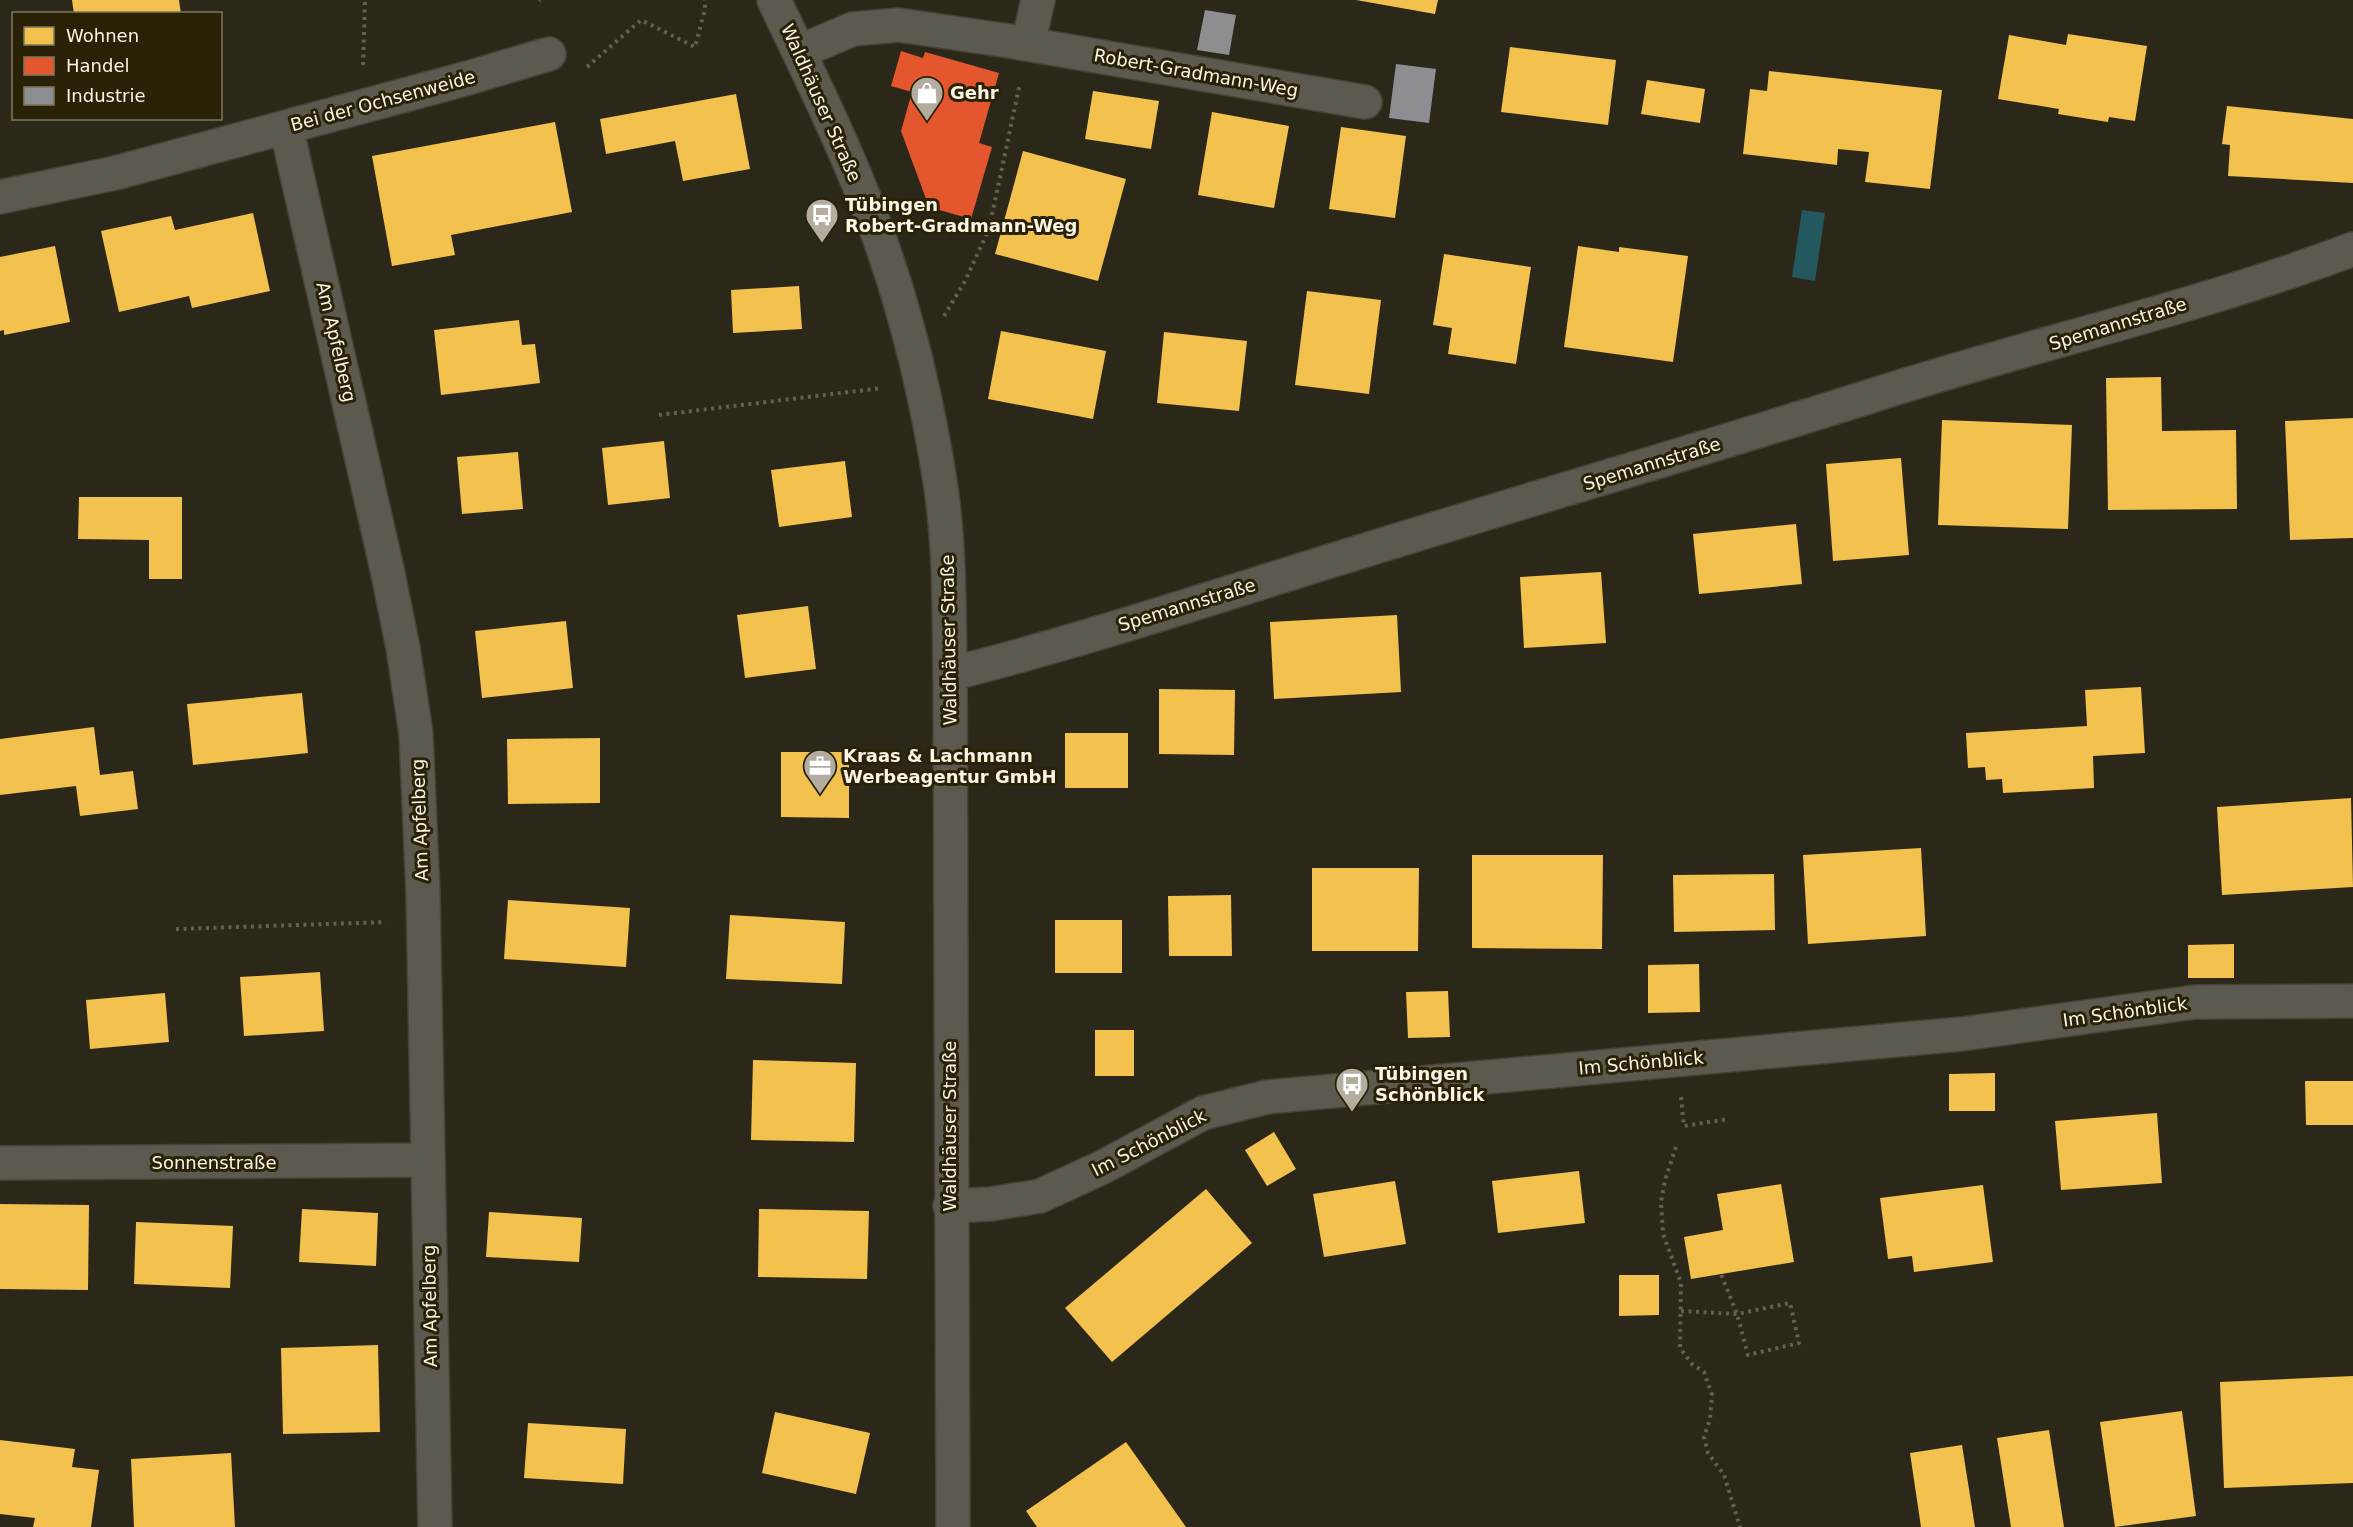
<svg xmlns="http://www.w3.org/2000/svg" width="2353" height="1527" font-family="'DejaVu Sans',sans-serif">
<style>
.water{fill:#23595e}
.homes{fill:#f2c14e}
.shops{fill:#e4572e}
.industry{fill:#8d8d92}
.lines{fill:none;stroke-linecap:round;stroke-linejoin:round}
.street-casing{stroke:#464236;stroke-width:36}
.path{stroke:#625f54;stroke-width:4;stroke-dasharray:3 4.5;stroke-linecap:butt}
.street{stroke:#5c594f;stroke-width:33}
.labels{text-anchor:middle;stroke-width:6;stroke-linejoin:round;paint-order:stroke}
.street-label{font-size:18px;fill:#faf5e5;stroke:#2a2206}
.poi-label{font-size:18px;font-weight:bold;fill:#faf5e5;stroke:#2a2206;text-anchor:start}
</style>
<rect width="100%" height="100%" fill="#2c2819"/>
<!-- water -->
<path class="water" d="M1802,210L1825,213L1815,281L1792,277Z"/>
<!-- homes -->
<path class="homes" d="M72,0H179L181,14H74Z
M1356,0H1438L1435,14Z
M2068,34L2147,46L2135,121L2109,117L2108,122L2058,114L2059,109L1998,99L2009,35L2066,45Z
M1510,47L1616,60L1608,125L1501,112Z
M1769,71L1942,90L1930,189L1865,182L1869,152L1838,149L1837,165L1743,154L1750,89L1767,91Z
M1647,80L1705,89L1700,123L1641,114Z
M1093,91L1159,101L1151,149L1085,139Z
M736,94L750,169L683,181L675,141L606,154L600,119Z
M2227,106L2353,119V183L2228,176L2230,145L2222,144Z
M1212,112L1289,126L1274,208L1198,195Z
M555,122L572,212L451,235L455,255L392,266L372,156Z
M1341,127L1406,136L1395,218L1329,209Z
M1023,151L1126,179L1098,281L995,254Z
M253,213L270,291L192,308L189,296L119,312L101,231L171,216L175,230Z
M55,246L70,322L4,335V330L0,331V257Z
M1578,246L1619,252V247L1688,256L1673,362L1564,347Z
M1444,254L1531,267L1516,364L1448,354L1452,328L1433,325Z
M799,286L802,329L733,333L731,290Z
M1307,291L1381,300L1369,394L1295,385Z
M519,320L522,345L535,344L540,383L441,395L434,330Z
M1001,331L1106,351L1093,419L988,399Z
M1164,332L1247,341L1239,411L1157,403Z
M2161,377L2162,431L2236,430L2237,509L2108,510L2106,378Z
M2353,418V538L2290,540L2285,421Z
M1942,420L2072,425L2068,529L1938,525Z
M664,441L670,498L608,505L602,448Z
M518,452L523,509L462,514L457,457Z
M1901,458L1909,555L1833,561L1826,464Z
M845,461L852,517L779,527L771,470Z
M79,497H182V579H149V540L78,539Z
M1796,524L1802,584L1699,594L1693,534Z
M1601,572L1606,643L1524,648L1520,577Z
M808,606L816,669L745,678L737,615Z
M1397,615L1401,692L1274,699L1270,622Z
M566,621L573,688L482,698L475,631Z
M2141,687L2145,753L2093,756L2094,788L2003,793L2002,779L1986,780L1985,767L1968,768L1966,733L2087,726L2085,690Z
M1159,689L1235,690L1234,755L1159,754Z
M302,693L308,753L193,765L187,704Z
M94,727L100,775L133,771L138,809L80,816L76,786L0,795V739Z
M1065,733H1128V788H1065Z
M600,738V803L508,804L507,739Z
M781,752H849V818L781,817Z
M2351,798L2353,887L2222,895L2217,807Z
M1921,848L1926,936L1808,944L1803,855Z
M1472,855H1603L1602,949L1472,948Z
M1312,868H1419L1418,951H1312Z
M1774,874L1775,930L1674,932L1673,875Z
M1231,895L1232,956H1169L1168,896Z
M508,900L630,908L626,967L504,959Z
M730,915L845,922L842,984L726,979Z
M1055,920H1122V973H1055Z
M2234,944V978H2188V945Z
M1699,964L1700,1012L1648,1013V965Z
M320,972L324,1031L244,1036L240,977Z
M1448,991L1450,1037L1408,1038L1406,992Z
M165,993L169,1042L90,1049L86,1000Z
M1095,1030H1134V1076H1095Z
M753,1060L856,1063L854,1142L751,1140Z
M1995,1073V1111H1949V1074Z
M2305,1081H2353V1125H2306Z
M2157,1113L2162,1183L2061,1190L2055,1121Z
M1274,1132L1296,1169L1267,1186L1245,1150Z
M1579,1171L1585,1223L1498,1233L1492,1181Z
M1395,1181L1406,1244L1324,1257L1313,1194Z
M1781,1184L1794,1262L1691,1279L1684,1237L1723,1230L1717,1194Z
M1983,1185L1993,1262L1914,1272L1912,1256L1888,1259L1880,1198Z
M1206,1189L1252,1243L1112,1362L1065,1308Z
M0,1204L89,1205L88,1290L0,1289Z
M302,1209L378,1213L376,1266L299,1262Z
M759,1209L869,1211L867,1279L758,1277Z
M489,1212L582,1218L579,1262L486,1257Z
M136,1222L233,1226L230,1288L134,1284Z
M1619,1275H1659V1315L1619,1316Z
M378,1345L380,1432L283,1434L281,1348Z
M2353,1376V1483L2224,1488L2220,1382Z
M2182,1411L2196,1516L2115,1527L2100,1422Z
M775,1412L870,1433L856,1494L762,1473Z
M528,1423L626,1429L623,1484L524,1478Z
M2049,1430L2064,1527H2011L1997,1438Z
M0,1440L75,1449L72,1467L99,1470L91,1527H33L35,1518L0,1514Z
M1126,1442L1186,1527H1037L1026,1511Z
M1962,1445L1975,1527H1921L1910,1453Z
M231,1453L235,1527H134L131,1459Z"/>
<!-- shops -->
<path class="shops" d="M901,51L923,58L925,52L999,73L979,143L992,147L971,219L929,207L901,131L912,92L891,86Z"/>
<!-- industry -->
<path class="industry" d="M1205,10L1236,15L1229,55L1197,50Z
M1396,64L1436,69L1429,123L1389,118Z"/>
<g class="lines">
<!-- street casing -->
<g class="street-casing">
<path id="street" d="M774,0C811,78 850,156 879,237C908,318 928,403 941,488C950,550 949,612 950,674L953,1527
M1028,44L1038,0
M799,52L853,29L899,25L1009,41L1365,102
M286,127L387,569L403,648L416,734L423,894L435,1527
M0,197L115,173L468,78L549,54
M950,674C1086,640 1219,595 1353,554C1526,500 1701,450 1874,395C2033,344 2197,308 2353,249
M0,1163L428,1160
M950,1206L991,1204L1040,1196L1103,1167L1203,1113L1267,1097L1962,1034L2195,1002L2353,1001"/>
</g>
<!-- path -->
<path class="path" d="M539,1L540,0
M363,65L365,0
M587,67L641,20L695,47L705,9V0
M944,316L965,281L989,229L1020,83
M659,415L882,388
M176,929L386,922
M1681,1097L1684,1126L1728,1119
M1676,1147L1665,1180L1661,1202L1663,1234L1681,1283L1680,1348L1692,1364L1704,1372L1712,1395L1710,1419L1704,1437L1708,1453L1724,1475L1740,1527
M1681,1311L1737,1314L1790,1303L1799,1343L1748,1355L1737,1314L1721,1274"/>
<!-- street -->
<use href="#street" class="street"/>
</g>
<!-- icons -->
<defs>
<g id="shop-pin" transform="scale(1.725)"><path d="M0 17L-7.5 6A9.5 9.5 0 1 1 7.5 6Z" fill="#b2ad9e" stroke="#2a2206"/><path d="M-5-2.5h2.3a2.7 3.5 0 0 1 5.4 0H5L5.5 6h-11ZM-1.5-2.5h3a1.5 2.3 0 0 0-3 0Z" fill="#fff"/></g>
<g id="bus-pin" transform="scale(1.725)"><path d="M0 17L-7.5 6A9.5 9.5 0 1 1 7.5 6Z" fill="#b2ad9e" stroke="#2a2206"/><path d="M-5-6H5V4H4V6H2V4H-2V6H-4V4H-5ZM-3.5-4V0h7V-4ZM-3.5 1.2v1.5H-2V1.2ZM2 1.2v1.5H3.5V1.2Z" fill="#fff"/></g>
<g id="office-pin" transform="scale(1.725)"><path d="M0 17L-7.5 6A9.5 9.5 0 1 1 7.5 6Z" fill="#b2ad9e" stroke="#2a2206"/><path d="M-6-3h4V-5.5h4V-3h4V5H-6ZM-1-4.5V-3h2v-1.5ZM-6 0V1H6V0Z" fill="#fff"/></g>
</defs>
<g fill-rule="evenodd">
<use href="#shop-pin" x="927" y="93"/>
<use href="#bus-pin" x="822" y="215"/>
<use href="#office-pin" x="820" y="766"/>
<use href="#bus-pin" x="1352" y="1084"/>
</g>
<g class="labels">
<!-- street labels -->
<g class="street-label">
<text transform="translate(1196 73) rotate(10)" y="6">Robert-Gradmann-Weg</text>
<text transform="translate(383 101) rotate(-15)" y="6">Bei der Ochsenweide</text>
<text transform="translate(821 103) rotate(66)" y="6">Waldhäuser Straße</text>
<text transform="translate(2118 324) rotate(-17)" y="6">Spemannstraße</text>
<text transform="translate(336 342) rotate(77)" y="6">Am Apfelberg</text>
<text transform="translate(1652 464) rotate(-17)" y="6">Spemannstraße</text>
<text transform="translate(1187 605) rotate(-17)" y="6">Spemannstraße</text>
<text transform="translate(949 640) rotate(-91)" y="6">Waldhäuser Straße</text>
<text transform="translate(420 820) rotate(-92)" y="6">Am Apfelberg</text>
<text transform="translate(2125 1012) rotate(-8)" y="6">Im Schönblick</text>
<text transform="translate(1641 1063) rotate(-5)" y="6">Im Schönblick</text>
<text transform="translate(950 1126) rotate(-90)" y="6">Waldhäuser Straße</text>
<text transform="translate(1149 1143) rotate(-27)" y="6">Im Schönblick</text>
<text x="214" y="1169">Sonnenstraße</text>
<text transform="translate(430 1306) rotate(-91)" y="6">Am Apfelberg</text>
</g>
<!-- poi labels -->
<g class="poi-label">
<text x="950" y="99">Gehr</text>
<text x="845" y="211">Tübingen<tspan x="845" dy="21">Robert-Gradmann-Weg</tspan></text>
<text x="843" y="762">Kraas &amp; Lachmann<tspan x="843" dy="21">Werbeagentur GmbH</tspan></text>
<text x="1375" y="1080">Tübingen<tspan x="1375" dy="21">Schönblick</tspan></text>
</g>
</g>
<!-- legend -->
<rect x="12" y="12" width="210" height="108" fill="#2a2206" stroke="#7d765f" stroke-width="1.5"/>
<rect x="24" y="27" width="30" height="18" fill="#f2c14e" stroke="#7d765f" stroke-width="1.5"/>
<text x="66" y="42" font-size="18" fill="#faf5e5">Wohnen</text>
<rect x="24" y="57" width="30" height="18" fill="#e4572e" stroke="#7d765f" stroke-width="1.5"/>
<text x="66" y="72" font-size="18" fill="#faf5e5">Handel</text>
<rect x="24" y="87" width="30" height="18" fill="#8d8d92" stroke="#7d765f" stroke-width="1.5"/>
<text x="66" y="102" font-size="18" fill="#faf5e5">Industrie</text>
</svg>
